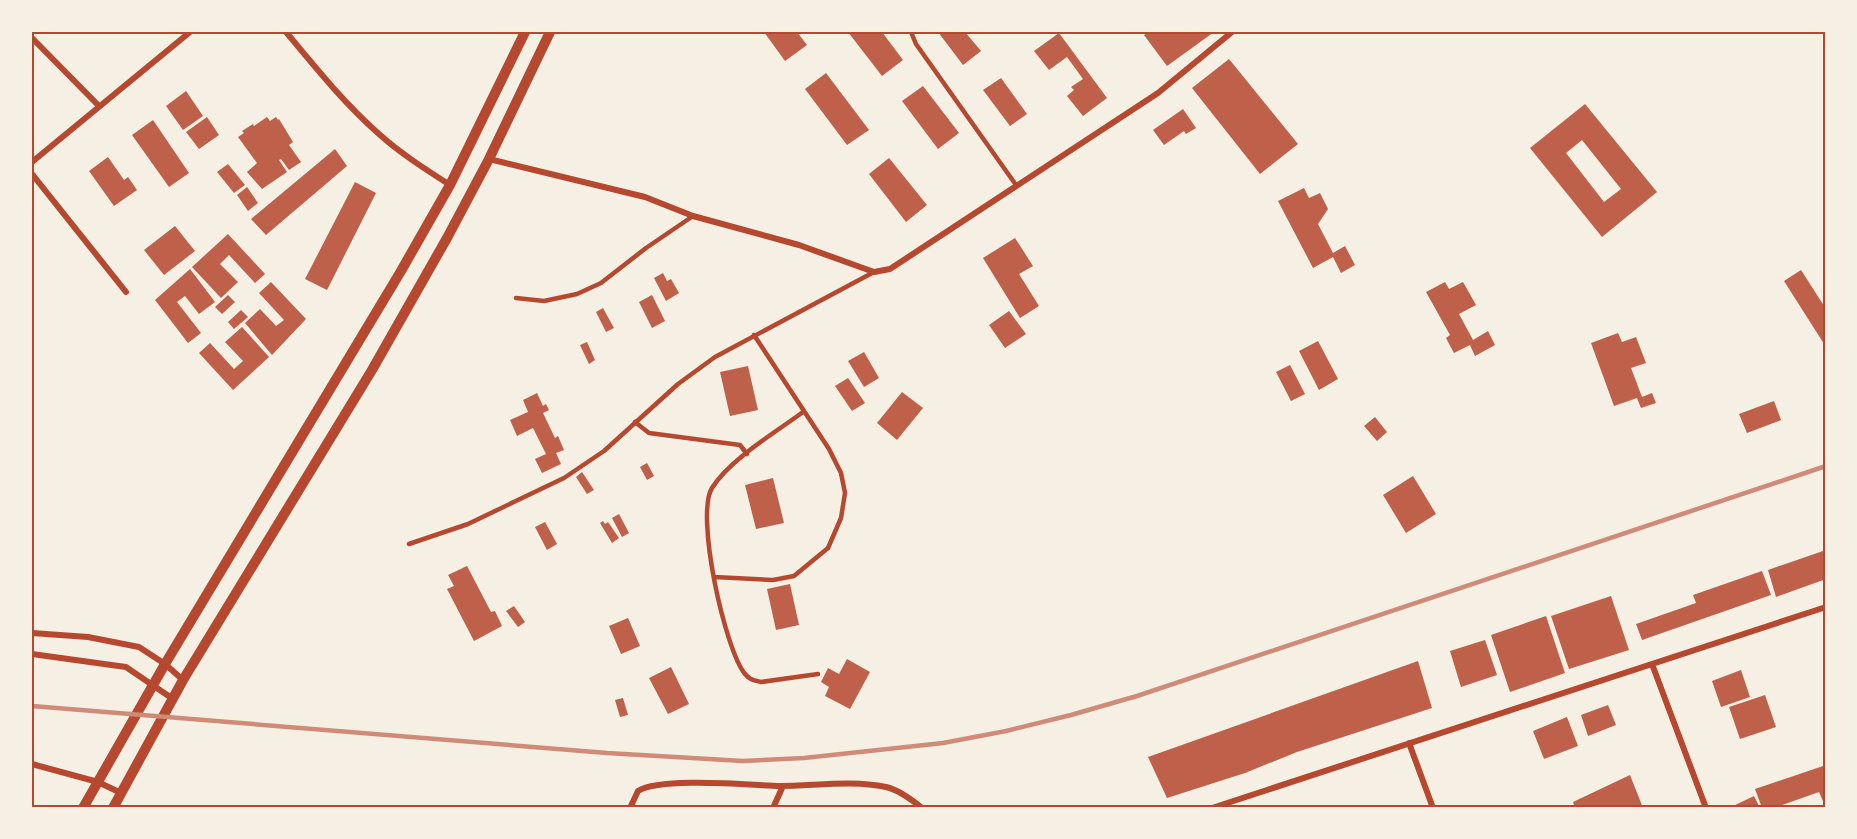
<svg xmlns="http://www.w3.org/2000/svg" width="1857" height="839" font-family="'Roboto Condensed',sans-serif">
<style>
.building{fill:#bf614a;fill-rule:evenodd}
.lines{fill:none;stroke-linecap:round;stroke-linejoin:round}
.service{stroke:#b5482f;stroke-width:4.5}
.minor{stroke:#b5482f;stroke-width:6}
.tertiary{stroke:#b5482f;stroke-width:10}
.rail{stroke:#cf8b77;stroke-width:4.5}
.neatline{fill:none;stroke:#b5482f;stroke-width:2}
</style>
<rect width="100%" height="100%" fill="#f6efe4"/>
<!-- building -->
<path class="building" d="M764,32H797L807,45L785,61Z
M848,32H882L903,60L882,76Z
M938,32H965L981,51L963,65Z
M1148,32H1214L1167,66L1144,35Z
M1059,33L1107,98L1083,116L1067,96L1074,90L1071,87L1083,79L1067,57L1049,70L1034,51Z
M1229,59L1298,144L1260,174L1192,88Z
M826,73L869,130L847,145L805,89Z
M1001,78L1027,114L1010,126L983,90Z
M923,86L959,133L938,149L902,101Z
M186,91L203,116L183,130L166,106Z
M1585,104L1657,192L1602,237L1530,148ZM1582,140L1621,189L1604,202L1566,153Z
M1183,109L1196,128L1186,134L1184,131L1164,145L1153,130Z
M207,117L219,135L199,149L186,132Z
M267,117L270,121L276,117L278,120L279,119L293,142L289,145L301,162L289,170L281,159L279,160L287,172L262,189L247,172L257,163L238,137L244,133L242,131L253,124L254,126Z
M153,120L189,173L169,187L132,135Z
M335,149L347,166L266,235L251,219Z
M108,157L124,180L128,177L137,190L114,206L89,171Z
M889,158L927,205L906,222L869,174Z
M228,164L245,185L234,193L217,172Z
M355,182L376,193L327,290L305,279Z
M247,187L258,203L248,211L237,195Z
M1304,188L1309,198L1320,193L1328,209L1318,224L1333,253L1345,246L1355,265L1341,273L1333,257L1313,268L1278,201Z
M175,226L195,251L164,275L144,250Z
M228,234L265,274L255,283L229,255L220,264L238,282L221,298L192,267Z
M1015,238L1033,266L1019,274L1039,306L1020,318L983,258Z
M190,269L215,302L199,314L185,296L177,302L201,333L188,343L155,300Z
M1801,270L1826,309V347L1784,281Z
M663,273L667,281L671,279L679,293L666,301L654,278Z
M271,282L306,319L272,355L245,323L260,309L276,326L284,320L259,293Z
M1445,282L1449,289L1463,282L1476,305L1459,314L1473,340L1488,331L1495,345L1475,356L1470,345L1454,353L1446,338L1450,335L1426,292Z
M228,295L235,302L222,314L215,307Z
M652,295L665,321L652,328L639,302Z
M603,308L614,328L606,332L596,312Z
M241,310L248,317L234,329L228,322Z
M1009,311L1026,334L1005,348L989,325Z
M242,327L269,357L233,390L199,353L210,343L234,369L243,361L225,342Z
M1618,333L1622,342L1636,337L1646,363L1631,368L1642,397L1652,393L1656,403L1641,408L1637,398L1614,406L1591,343Z
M1318,341L1338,379L1319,390L1299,351Z
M587,342L595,360L589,364L580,345Z
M864,352L879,378L864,387L848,361Z
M1290,365L1305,394L1291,401L1276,372Z
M748,366L758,410L730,416L720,372Z
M848,378L865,403L852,411L835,386Z
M902,392L923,408L897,440L877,423Z
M537,393L543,406L546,404L549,410L543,413L555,438L558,436L564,450L556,453L561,464L542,473L535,459L546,454L533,428L517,436L510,420L528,412L523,400Z
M1774,401L1781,420L1747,433L1739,414Z
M1375,417L1387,432L1377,441L1364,426Z
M647,463L654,476L647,480L640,467Z
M582,472L594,490L587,494L576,477Z
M1413,476L1436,514L1406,533L1383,495Z
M773,478L784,523L756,529L745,485Z
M619,514L629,533L622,537L612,518Z
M603,521L605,524L608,522L619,538L612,543L600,523Z
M545,522L557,544L547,550L535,527Z
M1826,550V579L1776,597L1768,570Z
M467,566L491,612L495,611L502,626L474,641L447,589L454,586L448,575Z
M1762,571L1771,595L1642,640L1636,624L1696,603L1693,595Z
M790,584L799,625L776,630L767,589Z
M1611,596L1629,650L1569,669L1551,616Z
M514,606L525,622L518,627L506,611Z
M1546,616L1565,673L1510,692L1491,635Z
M628,618L640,646L621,654L609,626Z
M1485,640L1497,675L1461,687L1450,651Z
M847,659L870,672L850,709L825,696L829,687L821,682L828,668L839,674Z
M1418,661L1432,708L1297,752L1245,773L1167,798L1148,757Z
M671,667L689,704L668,714L649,678Z
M1741,670L1750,697L1721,707L1712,681Z
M1765,695L1776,727L1740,739L1729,707Z
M623,698L628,715L620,717L615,700Z
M1608,705L1616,725L1588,736L1581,715Z
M1567,717L1578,746L1544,759L1533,731Z
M1826,765V808L1819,792L1774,808H1762L1755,789Z
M1630,775L1643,808H1575L1573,802Z
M1754,796L1760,808H1729Z"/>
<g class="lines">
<!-- service -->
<path class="service" d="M911,32L916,44L1016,185
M516,298L544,301L577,294L601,283L646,248L693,216
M803,412C776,432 729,460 712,488C695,515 725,650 745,674C750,680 754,680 761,682L818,674
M635,422L649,433L740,445L747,454
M409,544L468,524L564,478L604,451L678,384L715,357L874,272
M714,577L773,580L794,576L828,548L841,518L845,493L841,473L829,449L754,335"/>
<!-- minor -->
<path class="minor" d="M286,32C315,67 344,103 379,134C400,153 425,169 450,185
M32,38L99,106
M489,159L645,197L693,216L799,245L874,272L890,269L1158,93L1232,32
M32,162L190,32
M32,174L126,292
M32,633L88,637L139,647L165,664L183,680
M32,654L126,667L173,699
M1652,664L1706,808
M1409,743L1433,808
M32,764L98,782L121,793
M630,808L638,791C661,777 749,785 780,786C815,786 851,780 886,787C899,790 911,799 922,808
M773,808L783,786
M932,808H952
M1212,808L1826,607"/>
<!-- tertiary -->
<path class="tertiary" d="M83,808L165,664L401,271L450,185L525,32
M113,808L183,680L372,370L447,238L489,159L550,32"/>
<!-- rail -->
<path class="rail" d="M32,706L607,753L743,761L804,758L943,743L1006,731L1071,715L1137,696L1826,466"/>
</g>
<!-- border -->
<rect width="1857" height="839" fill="none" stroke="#f6efe4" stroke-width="66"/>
<rect x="33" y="33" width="1791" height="773" class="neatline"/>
</svg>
